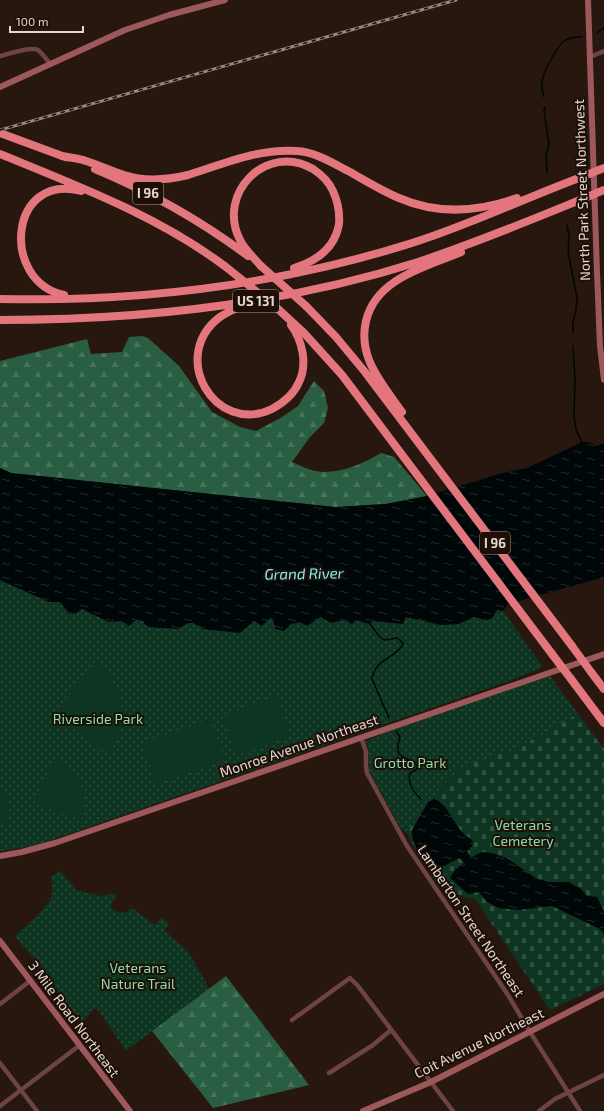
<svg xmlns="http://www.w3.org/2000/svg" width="604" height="1111" font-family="'Exo 2',sans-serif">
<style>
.green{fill:url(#green-dots)}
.forest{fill:url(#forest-firs)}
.cemetery{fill:url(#cemetery-stones)}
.pitch{fill:#0d3521}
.water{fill:url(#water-ripples)}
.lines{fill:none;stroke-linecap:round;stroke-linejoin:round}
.stream{stroke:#000708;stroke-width:1.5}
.street{stroke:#6e4344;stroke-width:4.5}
.secondary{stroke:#9d585b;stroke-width:6}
.highway{stroke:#e2767c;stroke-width:8}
.rail-casing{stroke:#958880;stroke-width:3}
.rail{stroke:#1d0e06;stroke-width:1.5;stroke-dasharray:4.5;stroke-linecap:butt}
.highway-bridge{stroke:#e2767c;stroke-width:8}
.labels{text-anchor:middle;stroke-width:4;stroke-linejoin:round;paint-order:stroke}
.shield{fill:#1d0e06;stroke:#a89b94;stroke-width:1}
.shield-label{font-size:13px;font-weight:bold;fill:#e3d7d1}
.street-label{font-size:14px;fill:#e3d7d1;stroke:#1d0e06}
.park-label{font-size:14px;fill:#8cddaf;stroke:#1d0e06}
.water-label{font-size:15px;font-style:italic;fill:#7ff1f4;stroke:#1d0e06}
</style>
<defs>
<pattern id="green-dots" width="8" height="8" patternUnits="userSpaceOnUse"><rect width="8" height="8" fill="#0d3521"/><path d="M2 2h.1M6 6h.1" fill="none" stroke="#305240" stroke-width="1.8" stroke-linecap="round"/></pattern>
<pattern id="forest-firs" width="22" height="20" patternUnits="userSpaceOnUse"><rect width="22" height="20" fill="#295e42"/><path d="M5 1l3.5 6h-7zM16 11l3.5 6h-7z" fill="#48745c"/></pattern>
<pattern id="cemetery-stones" width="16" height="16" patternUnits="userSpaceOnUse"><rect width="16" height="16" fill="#0d3521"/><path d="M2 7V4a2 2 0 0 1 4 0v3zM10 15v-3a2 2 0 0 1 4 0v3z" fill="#305240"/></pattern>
<pattern id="water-ripples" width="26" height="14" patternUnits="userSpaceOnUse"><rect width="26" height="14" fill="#000708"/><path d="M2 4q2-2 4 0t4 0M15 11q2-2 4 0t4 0" fill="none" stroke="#252a2b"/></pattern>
</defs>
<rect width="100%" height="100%" fill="#27170e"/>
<!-- green -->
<path class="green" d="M0,580L49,602H60L75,614L82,609L109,622L122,621L129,626L136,620L193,623L203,629L270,618L291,624L300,622L307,626L320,617L332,623C345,618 356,620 369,624L374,621L402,624L406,617L441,625L458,624L474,617L487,620L492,618L497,610L503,611L543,667L512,680L37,845L0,851Z
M550,676L578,714L507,754L448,779L436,794L427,801L411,826L408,834L400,827L369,770V754L366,741L380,735V733L471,701Z
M61,871L76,890L101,896L117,893L110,907L119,913L128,912L130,908L135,910L155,925L162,917L169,924L165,931L188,951L209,988L126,1051L96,1007L82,1022L58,992L42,966L24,947L15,936C25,927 48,908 52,895C53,890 51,881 51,876Z"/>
<!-- forest -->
<path class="forest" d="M142,336L148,338L179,366L212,412L240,427L256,431L282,417L298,406L314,381L324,391L328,408L324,423L310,437L292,462C301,466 313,472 324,472C344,472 364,463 381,453L394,457L427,496L386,504L335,507L11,473L0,468V361L87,339L91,354L122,352L129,337Z
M226,976L309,1085L213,1108L152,1031Z"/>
<!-- cemetery -->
<path class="cemetery" d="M578,714L604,749V984L550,1010L475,899C460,897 449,891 439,879L437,880L419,856L408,834L411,826L427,801L436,794L455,771L466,765L504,751L507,754Z"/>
<!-- pitch -->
<path class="pitch" d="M94,662L109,676L120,695L123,716L119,737L108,754L56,717L55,713Z
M276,696L291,736L236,756L222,716Z
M211,719L225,760L156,784L142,743Z
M55,760C81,774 89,791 82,820L38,806L35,800Z
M0,788C10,798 11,809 8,822L0,824Z"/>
<!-- water -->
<path class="water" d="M582,442H589L597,446L604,443V577L508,604L503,611L497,610L492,618L487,620L474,617L458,624L441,625L406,617L403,624L374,621L369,624L356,620L352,624C344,619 341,620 332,623L320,617L307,626L300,622L291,624L284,631L275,629L273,619L270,618L262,626L254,621L240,633L203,629L193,623H188L178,629L147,627L143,621L136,620L129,626L122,621L109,622L82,609L75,614H69L60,602H49L0,580V468L11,473L335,507L386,504L427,496L502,473L527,468Z
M434,799C448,804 453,823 463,833C466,836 470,838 473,841C473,846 471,848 467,851L471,857L483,852L492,853L507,858L534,877L548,882H568L580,888L587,896L597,897L604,911V934L600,929L552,906L518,910L499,908L487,902L479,892L468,894L450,878L455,870L464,863L463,861L459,858L446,865L437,868L418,852L412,837V830L428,802Z"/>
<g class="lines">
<!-- stream -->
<path class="stream" d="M597,33L604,28
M544,97C543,92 541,87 542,82C542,73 558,46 564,41C569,37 576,37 582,37
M545,107L544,111L549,144L546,155L547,173
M567,225L569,236L568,252L577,298L576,310L573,322V333
M573,346L575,378L574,415L576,430L582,442
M369,623L379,636L384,640L397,638L401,641L403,644C398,657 375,658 372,679L389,718
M396,731L400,737L398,744V752C403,759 412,760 418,766L416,770L410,773C407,784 414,792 421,799"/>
<!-- street -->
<path class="street" d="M0,56C9,54 30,46 38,50C43,54 47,60 51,65
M590,57L604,51
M361,737L366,752V766L367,773L407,846L508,995L530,1032L580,1111
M0,1004L30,981
M292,1020L350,978L358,986L453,1111
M0,1063L37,1111
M329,1073L373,1045L391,1030
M0,1106L80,1045
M539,1111L555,1099L604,1075"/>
<!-- secondary -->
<path class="secondary" d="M588,0L597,272L600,346L604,380
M0,87L125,30L169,15L225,0
M0,856L22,852L55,843L604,654
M0,941L130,1111
M363,1111L431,1082L604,994"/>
<!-- highway -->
<path class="highway" d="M0,133L65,157
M0,154C78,186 158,216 226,267
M62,156C70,158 79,158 86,161C99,165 111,171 124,175C145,182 167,180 188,175C223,164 260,148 297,151C316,152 334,164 350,172C366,181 382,191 399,198C438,215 478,212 517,198
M95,169C150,192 200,220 248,256
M261,266C254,258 245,250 240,240C216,193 267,142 313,169C322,175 329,182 333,191C338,202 340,212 339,224C335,248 317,261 294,268
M64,295C0,281 9,172 81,191
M0,299C140,302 279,285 412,243C469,225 523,199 579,178
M242,306C235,309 227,312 220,317C168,356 215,436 272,409C283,403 294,394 299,382C308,364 302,340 291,325
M306,306L336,337L365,372L572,646
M278,309L304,333L342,375L552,654
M0,320C141,320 283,305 418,262C473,244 526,222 580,200
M402,412C390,395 376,378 369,360C364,347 363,334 366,321C376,278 426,267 461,252
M591,672L604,689
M571,679L604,723"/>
<!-- rail casing -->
<g class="rail-casing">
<path id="rail" d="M0,130L456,0"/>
</g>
<!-- rail -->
<use href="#rail" class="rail"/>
<!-- highway-bridge -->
<path class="highway-bridge" d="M579,178L604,168
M580,200L604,190
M261,266L306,306
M226,267L278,309
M572,646L591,672
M552,654L571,679"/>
</g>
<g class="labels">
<!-- shield labels -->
<g class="shield">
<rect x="133" y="182" width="30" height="22" rx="3"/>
<rect x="233" y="290" width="46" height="22" rx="3"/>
<rect x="480" y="532" width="30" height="22" rx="3"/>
</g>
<g class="shield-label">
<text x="148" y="198">I 96</text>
<text x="256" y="306">US 131</text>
<text x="495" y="548">I 96</text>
</g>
<!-- street labels -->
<g class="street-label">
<text transform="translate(582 190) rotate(-92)" y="5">North Park Street Northwest</text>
<text transform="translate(299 746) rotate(-19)" y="5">Monroe Avenue Northeast</text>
<text transform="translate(471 921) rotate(56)" y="5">Lamberton Street Northeast</text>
<text transform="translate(74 1019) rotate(53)" y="5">3 Mile Road Northeast</text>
<text transform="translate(479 1043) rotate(-26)" y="5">Coit Avenue Northeast</text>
</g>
<!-- park labels -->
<g class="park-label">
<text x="98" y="724">Riverside Park</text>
<text x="410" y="768">Grotto Park</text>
<text x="523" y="830">Veterans<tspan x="523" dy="16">Cemetery</tspan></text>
<text x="138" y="973">Veterans<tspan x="138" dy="16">Nature Trail</tspan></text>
</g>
<!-- water labels -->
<g class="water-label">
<text transform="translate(304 574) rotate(-1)" y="5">Grand River</text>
</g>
</g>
<!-- scale -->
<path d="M10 26v6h73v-6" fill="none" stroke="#e3d7d1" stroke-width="2"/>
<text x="16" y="26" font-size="12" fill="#e3d7d1" stroke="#1d0e06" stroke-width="3" paint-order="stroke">100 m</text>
</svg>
